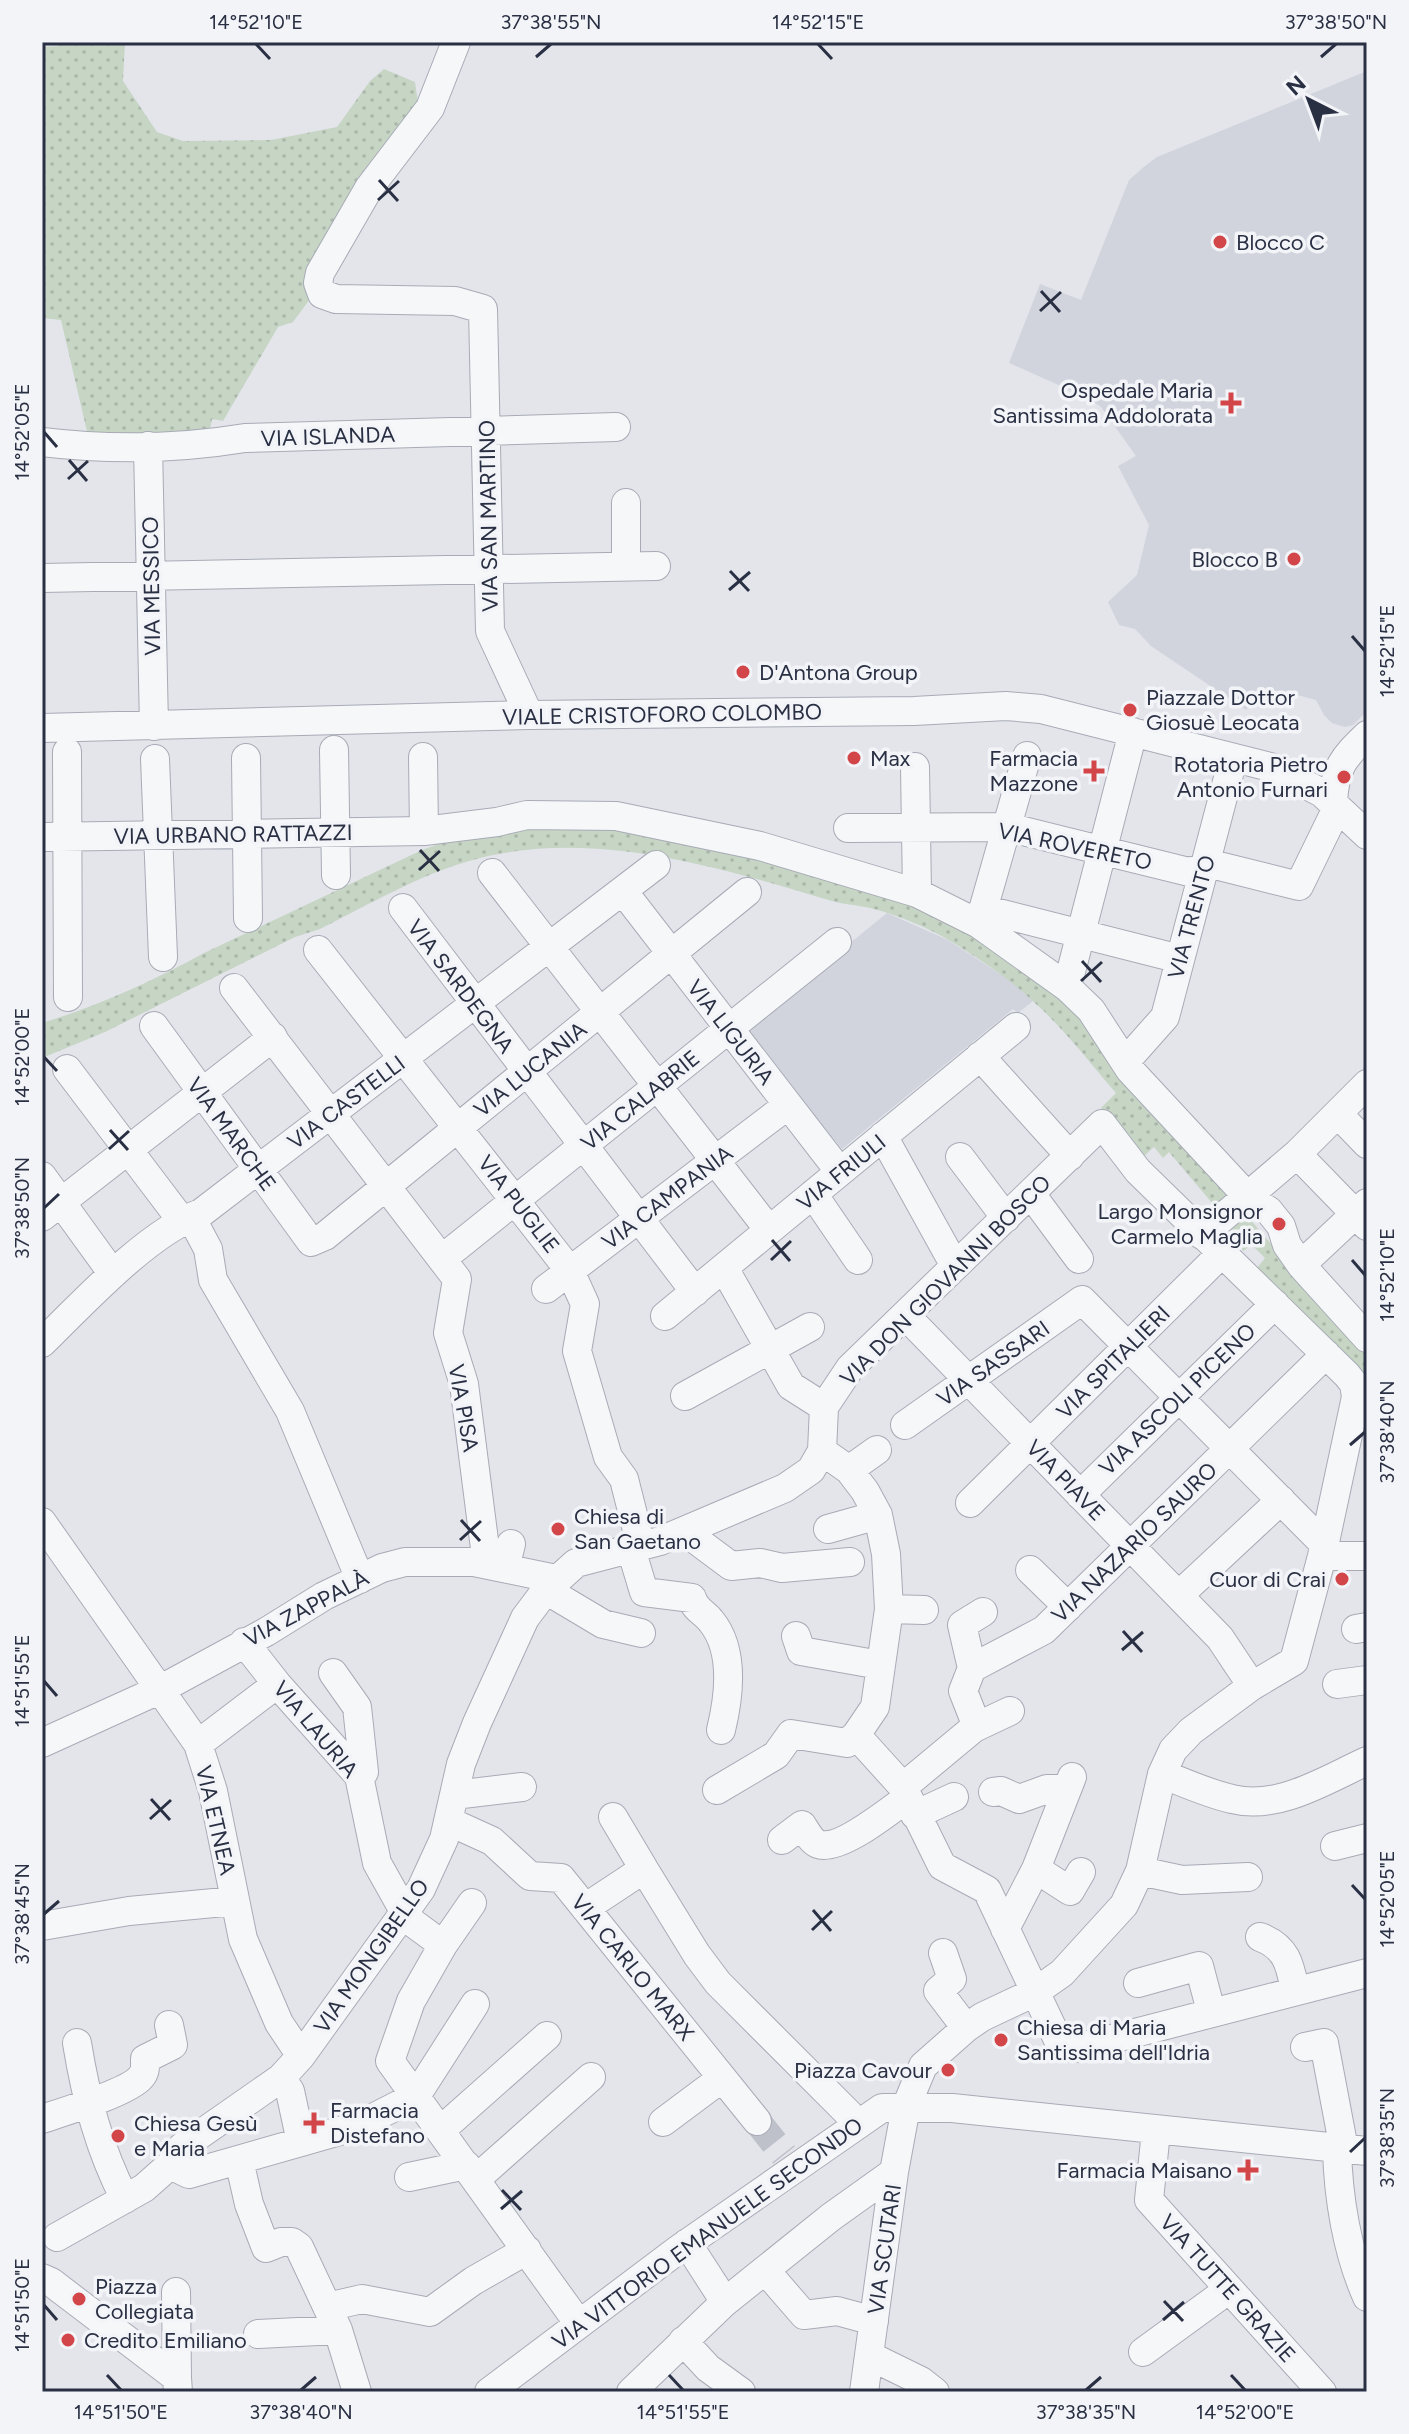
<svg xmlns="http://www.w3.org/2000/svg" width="1409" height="2434" font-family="Figtree,sans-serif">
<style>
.built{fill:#d1d4dd}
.grass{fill:url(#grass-dots)}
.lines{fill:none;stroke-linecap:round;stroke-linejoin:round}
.minor-tunnel{stroke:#bec1ca;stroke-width:28;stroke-dasharray:28 14;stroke-linecap:butt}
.minor-casing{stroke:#a8abb6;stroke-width:30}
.minor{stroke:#f6f7f9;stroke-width:28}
.ticks{fill:none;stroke:#2a3044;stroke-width:3}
.poi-dot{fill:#d2464a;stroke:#f3f4f8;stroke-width:3}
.labels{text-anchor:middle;stroke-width:7;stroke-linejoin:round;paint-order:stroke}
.poi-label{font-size:22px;fill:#2a3044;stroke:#f3f4f8;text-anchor:start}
.street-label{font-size:22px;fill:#2a3044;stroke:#f3f4f8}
.neatline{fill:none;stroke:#2a3044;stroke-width:3}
.ticks-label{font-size:20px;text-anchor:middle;fill:#2a3044}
</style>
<defs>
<pattern id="grass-dots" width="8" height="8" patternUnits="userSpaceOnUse" patternTransform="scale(2)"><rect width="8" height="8" fill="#c6d5c4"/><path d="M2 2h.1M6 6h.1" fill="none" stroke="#aab7aa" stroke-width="1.8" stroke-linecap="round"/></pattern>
</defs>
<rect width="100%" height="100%" fill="#e3e5eb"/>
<!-- built -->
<path class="built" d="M1367,71V711L1353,725L1345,727L1332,723L1324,715L1316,700L1286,692L1265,690L1246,710L1151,646L1135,629L1119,625L1108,602L1137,575L1149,525L1118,466L1136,456L1101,407L1088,398L1009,363L1040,284L1081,300L1129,180L1145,166L1157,157Z
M887,913L948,940L1011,981L1033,1001L1018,1013L1013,1009L842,1149L744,1029Z"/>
<!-- grass -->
<path class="grass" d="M59,42H125L123,81L157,132L183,141L271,140L337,127L370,81L384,69L415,82L418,103L310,299L293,322L278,327L223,421L212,419L209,434L89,440L61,320L42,318V47L59,46Z
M584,823L775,862L905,900L967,929L1083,1016L1233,1192L1218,1210L1169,1152L1163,1158L1154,1147L1143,1157L1101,1108L1116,1093C1090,1063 1065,1030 1035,1003C1010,979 981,960 952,942C929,928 900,916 874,909C860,905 846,905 832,901C718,867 588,826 469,861C417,876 368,905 320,929L295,937L105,1032L42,1058V1023C98,1006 153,981 204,953L422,850L447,841L488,831Z
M1243,1211L1318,1299L1367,1349V1375L1257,1268L1265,1258L1252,1245L1243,1251L1229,1227Z"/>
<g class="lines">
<!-- minor-tunnel -->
<path class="minor-tunnel" d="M757,2121L784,2155"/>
<!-- minor casing -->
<g class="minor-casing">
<path id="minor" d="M456,42L430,108L369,188L320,273L318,283L322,294L336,299L455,301L483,309L490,631L529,715
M42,442C109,450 178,449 245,438L616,427
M148,446L154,726
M626,503V566
M42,578L656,566
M42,728L529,715L914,711L1006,706L1041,709L1274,768L1322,793L1367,835
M334,750L336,875
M67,752L68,997
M423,757L424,831
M246,758L248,918
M155,759L163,957
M915,767L917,893
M1333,802C1335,767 1343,758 1367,735
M848,828L1007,827L1189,872L1215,865L1299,886L1337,808
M42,837L424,831L497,822L527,815L616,816L760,846L917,893L979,924L1067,987L1091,1010L1130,1070L1248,1197L1269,1211L1281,1226L1287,1245L1301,1265L1367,1338
M492,873L769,1230
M623,891L840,1172
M403,908L695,1292
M983,909L1180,959
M979,924L1027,756
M318,950L570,1271L585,1304L577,1351L608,1457L624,1479L641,1546
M1067,987L1133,732
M234,988L457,1279L448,1333L464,1384L487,1564
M154,1026L311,1242L325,1236L747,892
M980,1056L1070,1156
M1125,1062L1165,1017L1233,759
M67,1069L182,1221
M1339,1115L1367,1144
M883,1136L955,1266
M1297,1154L1367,1226
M960,1157L1006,1218
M42,1176L113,1274
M813,1194L858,1260
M1031,1194L1079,1259
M42,1217L273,1037
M191,1217L208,1249L213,1280L290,1411L360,1579
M1202,1235L1297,1154L1367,1084
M443,1258L837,942
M1301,1265L1367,1203
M724,1268L791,1386L824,1407
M546,1289L788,1105
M905,1315L1220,1638L1252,1686
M665,1316L1016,1027
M42,1343C84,1302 147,1233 201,1213L656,865
M685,1396L810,1327
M905,1425L1082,1300L1324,1544
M822,1451L849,1470L865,1491L878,1515L886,1554L889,1609L875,1707L856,1735L903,1787L942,1866L987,1890L1059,2042L1065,2048H1077L1367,1973
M849,1470L877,1450
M1080,1495L1275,1304
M970,1503L1221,1254
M42,1522L198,1744L213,1791L243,1939L279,2023L301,2056
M828,1529L878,1515
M684,1531L731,1566L760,1563L782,1568L850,1562
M631,1549L644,1592L692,1598C695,1610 704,1612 711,1621C735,1650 729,1697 721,1730
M1322,1556H1367
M505,1568L511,1544
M1030,1570L1068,1607
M546,1590L603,1624L641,1633
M1179,1595L1281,1500
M889,1609L924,1610
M1356,1629L1367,1627
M796,1636L801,1651L880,1665
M244,1642L277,1684L359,1776L377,1863L405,1913L413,1923L443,1945L411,2001L390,2061L579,2324
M972,1668L962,1625L983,1612
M333,1673L357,1707L364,1772L359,1776
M1337,1684L1367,1680
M974,1728L1010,1711
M42,1743L161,1689L266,1632L324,1596L382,1568L405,1562H474L556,1579
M198,1744L277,1684
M1162,1774C1185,1783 1209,1794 1232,1799C1278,1811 1327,1779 1367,1761
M903,1787L974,1728V1719L963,1691L972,1668L1044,1630L1326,1354
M717,1790L776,1755L791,1734L847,1743L856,1735
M993,1792L1001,1791L1019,1799L1047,1789H1067
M454,1795L522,1787
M915,1815L954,1797
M613,1817L644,1869
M448,1821L492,1841L530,1876L561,1878L757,2121
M782,1840L802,1825C806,1831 811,1841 818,1844C839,1852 889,1811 907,1798
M1335,1846L1367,1838
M1036,1869L1070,1891L1081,1872
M1140,1871L1182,1880L1248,1877
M585,1908L644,1869L697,1955L718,1983L859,2124
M42,1926L129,1911L235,1901
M1005,1929L1036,1869L1072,1777
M1260,1937C1287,1947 1290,1965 1295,1990
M443,1945L472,1903
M943,1953L952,1979L938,1991L966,2028
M1138,1983L1199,1966L1211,2011
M77,2043C86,2098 99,2149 125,2199
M1305,2047L1324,2043L1344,2149
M281,2078L290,2091L301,2142
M42,2119C63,2112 129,2092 141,2077C146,2071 145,2066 145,2059L173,2045L169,2025
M663,2122L722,2078
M441,2130L547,2036
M1156,2131L1149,2200L1322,2392
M1337,2148C1338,2197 1347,2252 1367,2297
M239,2160L249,2204L266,2248L281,2242H292L299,2247L338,2330L357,2392
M170,2165L189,2174L357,2126L416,2096L475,2004
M409,2177L466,2165
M476,2179L591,2077
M57,2237L144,2188L170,2165L182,2147L281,2078L301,2056L421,1889L444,1839L461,1764L477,1723L525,1618L546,1590L576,1563L660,1541L785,1488L811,1470L822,1451L824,1407L850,1368L1102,1124L1138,1171L1347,1375L1354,1384L1356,1397L1322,1556L1294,1661L1252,1686L1191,1731L1173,1750L1162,1774L1140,1871L1124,1905L1062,1973L1035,1992L982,2017L966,2028L923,2066L906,2107L894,2172L864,2392
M687,2243L725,2302
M765,2270L804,2315L837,2311L874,2321
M42,2278L51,2282L177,2378L178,2392
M176,2292L177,2378
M327,2307L362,2299L430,2312L473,2281L527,2250
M258,2334L338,2330
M683,2341L708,2368L741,2392
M1143,2352L1228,2290
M870,2356L921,2381L935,2392
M489,2392L679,2249L882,2108H952L1367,2151
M631,2392L725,2302L831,2217L894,2172"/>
</g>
<!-- minor -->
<use href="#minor" class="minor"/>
</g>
<!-- ticks -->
<path class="ticks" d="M256,44L270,59M818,44L832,59M536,57L551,44M1321,57L1336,44M379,180L398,201M378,200L399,181M1041,291L1060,312M1040,311L1061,292M44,432L57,447M69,460L87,481M68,479L88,461M730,571L749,591M729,590L750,572M1352,636L1365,651M420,850L439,871M419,870L440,851M1082,961L1101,982M1081,981L1102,962M44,1057L57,1071M110,1130L128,1150M109,1149L129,1131M44,1208L59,1194M772,1240L790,1261M771,1260L791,1241M1352,1260L1365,1275M1350,1445L1365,1432M461,1520L480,1541M460,1540L481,1521M1123,1631L1142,1652M1122,1650L1143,1632M44,1681L57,1696M151,1799L170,1820M150,1819L171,1800M1352,1885L1365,1899M813,1910L831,1931M44,1914L59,1901M812,1930L832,1911M1350,2152L1365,2138M502,2190L521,2210M501,2209L522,2191M1164,2301L1183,2321M44,2305L57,2320M1163,2320L1184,2302M107,2375L121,2390M669,2375L683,2390M1231,2375L1245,2390M301,2390L316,2377M1086,2390L1101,2377"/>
<!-- markers -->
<g class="poi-dot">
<circle cx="1220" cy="242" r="8"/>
<path d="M1227 391h8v8h8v8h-8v8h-8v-8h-8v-8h8z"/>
<circle cx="1294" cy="559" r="8"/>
<circle cx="743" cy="672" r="8"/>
<circle cx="1130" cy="710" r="8"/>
<circle cx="854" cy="758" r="8"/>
<path d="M1090 759h8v8h8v8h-8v8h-8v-8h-8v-8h8z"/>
<circle cx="1344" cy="777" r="8"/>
<circle cx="1279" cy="1224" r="8"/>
<circle cx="558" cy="1529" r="8"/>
<circle cx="1342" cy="1579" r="8"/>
<circle cx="1001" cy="2040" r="8"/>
<circle cx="948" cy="2070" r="8"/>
<path d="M310 2111h8v8h8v8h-8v8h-8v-8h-8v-8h8z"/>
<circle cx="118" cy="2136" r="8"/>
<path d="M1244 2158h8v8h8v8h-8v8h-8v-8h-8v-8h8z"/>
<circle cx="79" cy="2299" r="8"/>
<circle cx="68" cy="2340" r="8"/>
</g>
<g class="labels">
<!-- poi labels -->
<g class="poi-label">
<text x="1236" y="250">Blocco C</text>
<text x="1213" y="398" text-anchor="end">Ospedale Maria<tspan x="1213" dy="25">Santissima Addolorata</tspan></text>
<text x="1278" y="567" text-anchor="end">Blocco B</text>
<text x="759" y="680">D'Antona Group</text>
<text x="1146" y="705">Piazzale Dottor<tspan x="1146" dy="25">Giosuè Leocata</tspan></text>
<text x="870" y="766">Max</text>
<text x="1078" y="766" text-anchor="end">Farmacia<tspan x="1078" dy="25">Mazzone</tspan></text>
<text x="1328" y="772" text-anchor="end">Rotatoria Pietro<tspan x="1328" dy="25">Antonio Furnari</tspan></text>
<text x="1263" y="1219" text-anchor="end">Largo Monsignor<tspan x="1263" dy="25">Carmelo Maglia</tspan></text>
<text x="574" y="1524">Chiesa di<tspan x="574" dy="25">San Gaetano</tspan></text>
<text x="1326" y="1587" text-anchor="end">Cuor di Crai</text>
<text x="1017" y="2035">Chiesa di Maria<tspan x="1017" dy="25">Santissima dell'Idria</tspan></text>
<text x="932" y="2078" text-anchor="end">Piazza Cavour</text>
<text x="330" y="2118">Farmacia<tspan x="330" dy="25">Distefano</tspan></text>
<text x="134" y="2131">Chiesa Gesù<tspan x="134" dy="25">e Maria</tspan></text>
<text x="1232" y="2178" text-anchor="end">Farmacia Maisano</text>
<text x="95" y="2294">Piazza<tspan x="95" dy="25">Collegiata</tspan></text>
<text x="84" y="2348">Credito Emiliano</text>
</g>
<!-- street labels -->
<g class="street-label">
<text transform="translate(328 436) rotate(-2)" y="8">VIA ISLANDA</text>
<text transform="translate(488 516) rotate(-91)" y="8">VIA SAN MARTINO</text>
<text transform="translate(151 586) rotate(-91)" y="8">VIA MESSICO</text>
<text transform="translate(662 714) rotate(-1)" y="8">VIALE CRISTOFORO COLOMBO</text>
<text transform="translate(233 834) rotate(-1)" y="8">VIA URBANO RATTAZZI</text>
<text transform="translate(1075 846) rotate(12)" y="8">VIA ROVERETO</text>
<text transform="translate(1191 917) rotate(-75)" y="8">VIA TRENTO</text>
<text transform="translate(461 986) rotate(53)" y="8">VIA SARDEGNA</text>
<text transform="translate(731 1032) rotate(52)" y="8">VIA LIGURIA</text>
<text transform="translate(530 1069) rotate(-39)" y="8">VIA LUCANIA</text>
<text transform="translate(640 1100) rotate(-39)" y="8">VIA CALABRIE</text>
<text transform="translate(346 1102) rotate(-37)" y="8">VIA CASTELLI</text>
<text transform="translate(232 1134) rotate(54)" y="8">VIA MARCHE</text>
<text transform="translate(841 1172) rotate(-39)" y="8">VIA FRIULI</text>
<text transform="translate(667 1197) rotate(-37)" y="8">VIA CAMPANIA</text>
<text transform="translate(519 1204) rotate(52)" y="8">VIA PUGLIE</text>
<text transform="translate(945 1280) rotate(-45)" y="8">VIA DON GIOVANNI BOSCO</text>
<text transform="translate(1113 1362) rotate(-45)" y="8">VIA SPITALIERI</text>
<text transform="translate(993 1363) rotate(-35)" y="8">VIA SASSARI</text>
<text transform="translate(1177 1399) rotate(-44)" y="8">VIA ASCOLI PICENO</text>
<text transform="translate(464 1408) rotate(80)" y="8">VIA PISA</text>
<text transform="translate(1066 1480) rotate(46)" y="8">VIA PIAVE</text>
<text transform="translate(1134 1542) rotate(-44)" y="8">VIA NAZARIO SAURO</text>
<text transform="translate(306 1608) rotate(-28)" y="8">VIA ZAPPALÀ</text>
<text transform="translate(316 1729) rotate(50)" y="8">VIA LAURIA</text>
<text transform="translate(216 1820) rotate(77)" y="8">VIA ETNEA</text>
<text transform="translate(371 1956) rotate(-55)" y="8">VIA MONGIBELLO</text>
<text transform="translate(633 1967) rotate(51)" y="8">VIA CARLO MARX</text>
<text transform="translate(707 2233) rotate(-36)" y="8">VIA VITTORIO EMANUELE SECONDO</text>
<text transform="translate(884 2249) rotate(-82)" y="8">VIA SCUTARI</text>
<text transform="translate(1228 2288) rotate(48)" y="8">VIA TUTTE GRAZIE</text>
</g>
</g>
<!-- border -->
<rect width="1409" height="2434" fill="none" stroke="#f3f4f8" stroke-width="88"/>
<!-- north arrow -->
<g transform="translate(1309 100) rotate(318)" stroke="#f3f4f8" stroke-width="6" paint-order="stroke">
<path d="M0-6L14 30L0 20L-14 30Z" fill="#2a3044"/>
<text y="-12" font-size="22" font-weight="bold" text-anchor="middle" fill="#2a3044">N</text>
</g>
<rect x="44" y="44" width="1321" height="2346" class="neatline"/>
<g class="ticks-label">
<text x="256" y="29">14°52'10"E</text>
<text x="551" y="29">37°38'55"N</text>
<text x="818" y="29">14°52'15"E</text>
<text x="1336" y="29">37°38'50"N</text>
<text transform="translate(22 432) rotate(-90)" y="7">14°52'05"E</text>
<text transform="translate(1387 651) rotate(-90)" y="7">14°52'15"E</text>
<text transform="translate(22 1057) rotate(-90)" y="7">14°52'00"E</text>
<text transform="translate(22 1208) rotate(-90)" y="7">37°38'50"N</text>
<text transform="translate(1387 1275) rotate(-90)" y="7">14°52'10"E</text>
<text transform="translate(1387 1432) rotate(-90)" y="7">37°38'40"N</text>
<text transform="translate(22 1681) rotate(-90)" y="7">14°51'55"E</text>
<text transform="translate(1387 1899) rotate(-90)" y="7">14°52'05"E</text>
<text transform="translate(22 1914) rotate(-90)" y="7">37°38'45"N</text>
<text transform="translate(1387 2138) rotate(-90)" y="7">37°38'35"N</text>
<text transform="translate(22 2305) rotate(-90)" y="7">14°51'50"E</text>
<text x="121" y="2419">14°51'50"E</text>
<text x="301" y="2419">37°38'40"N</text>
<text x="683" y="2419">14°51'55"E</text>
<text x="1086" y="2419">37°38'35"N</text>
<text x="1245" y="2419">14°52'00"E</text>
</g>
</svg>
